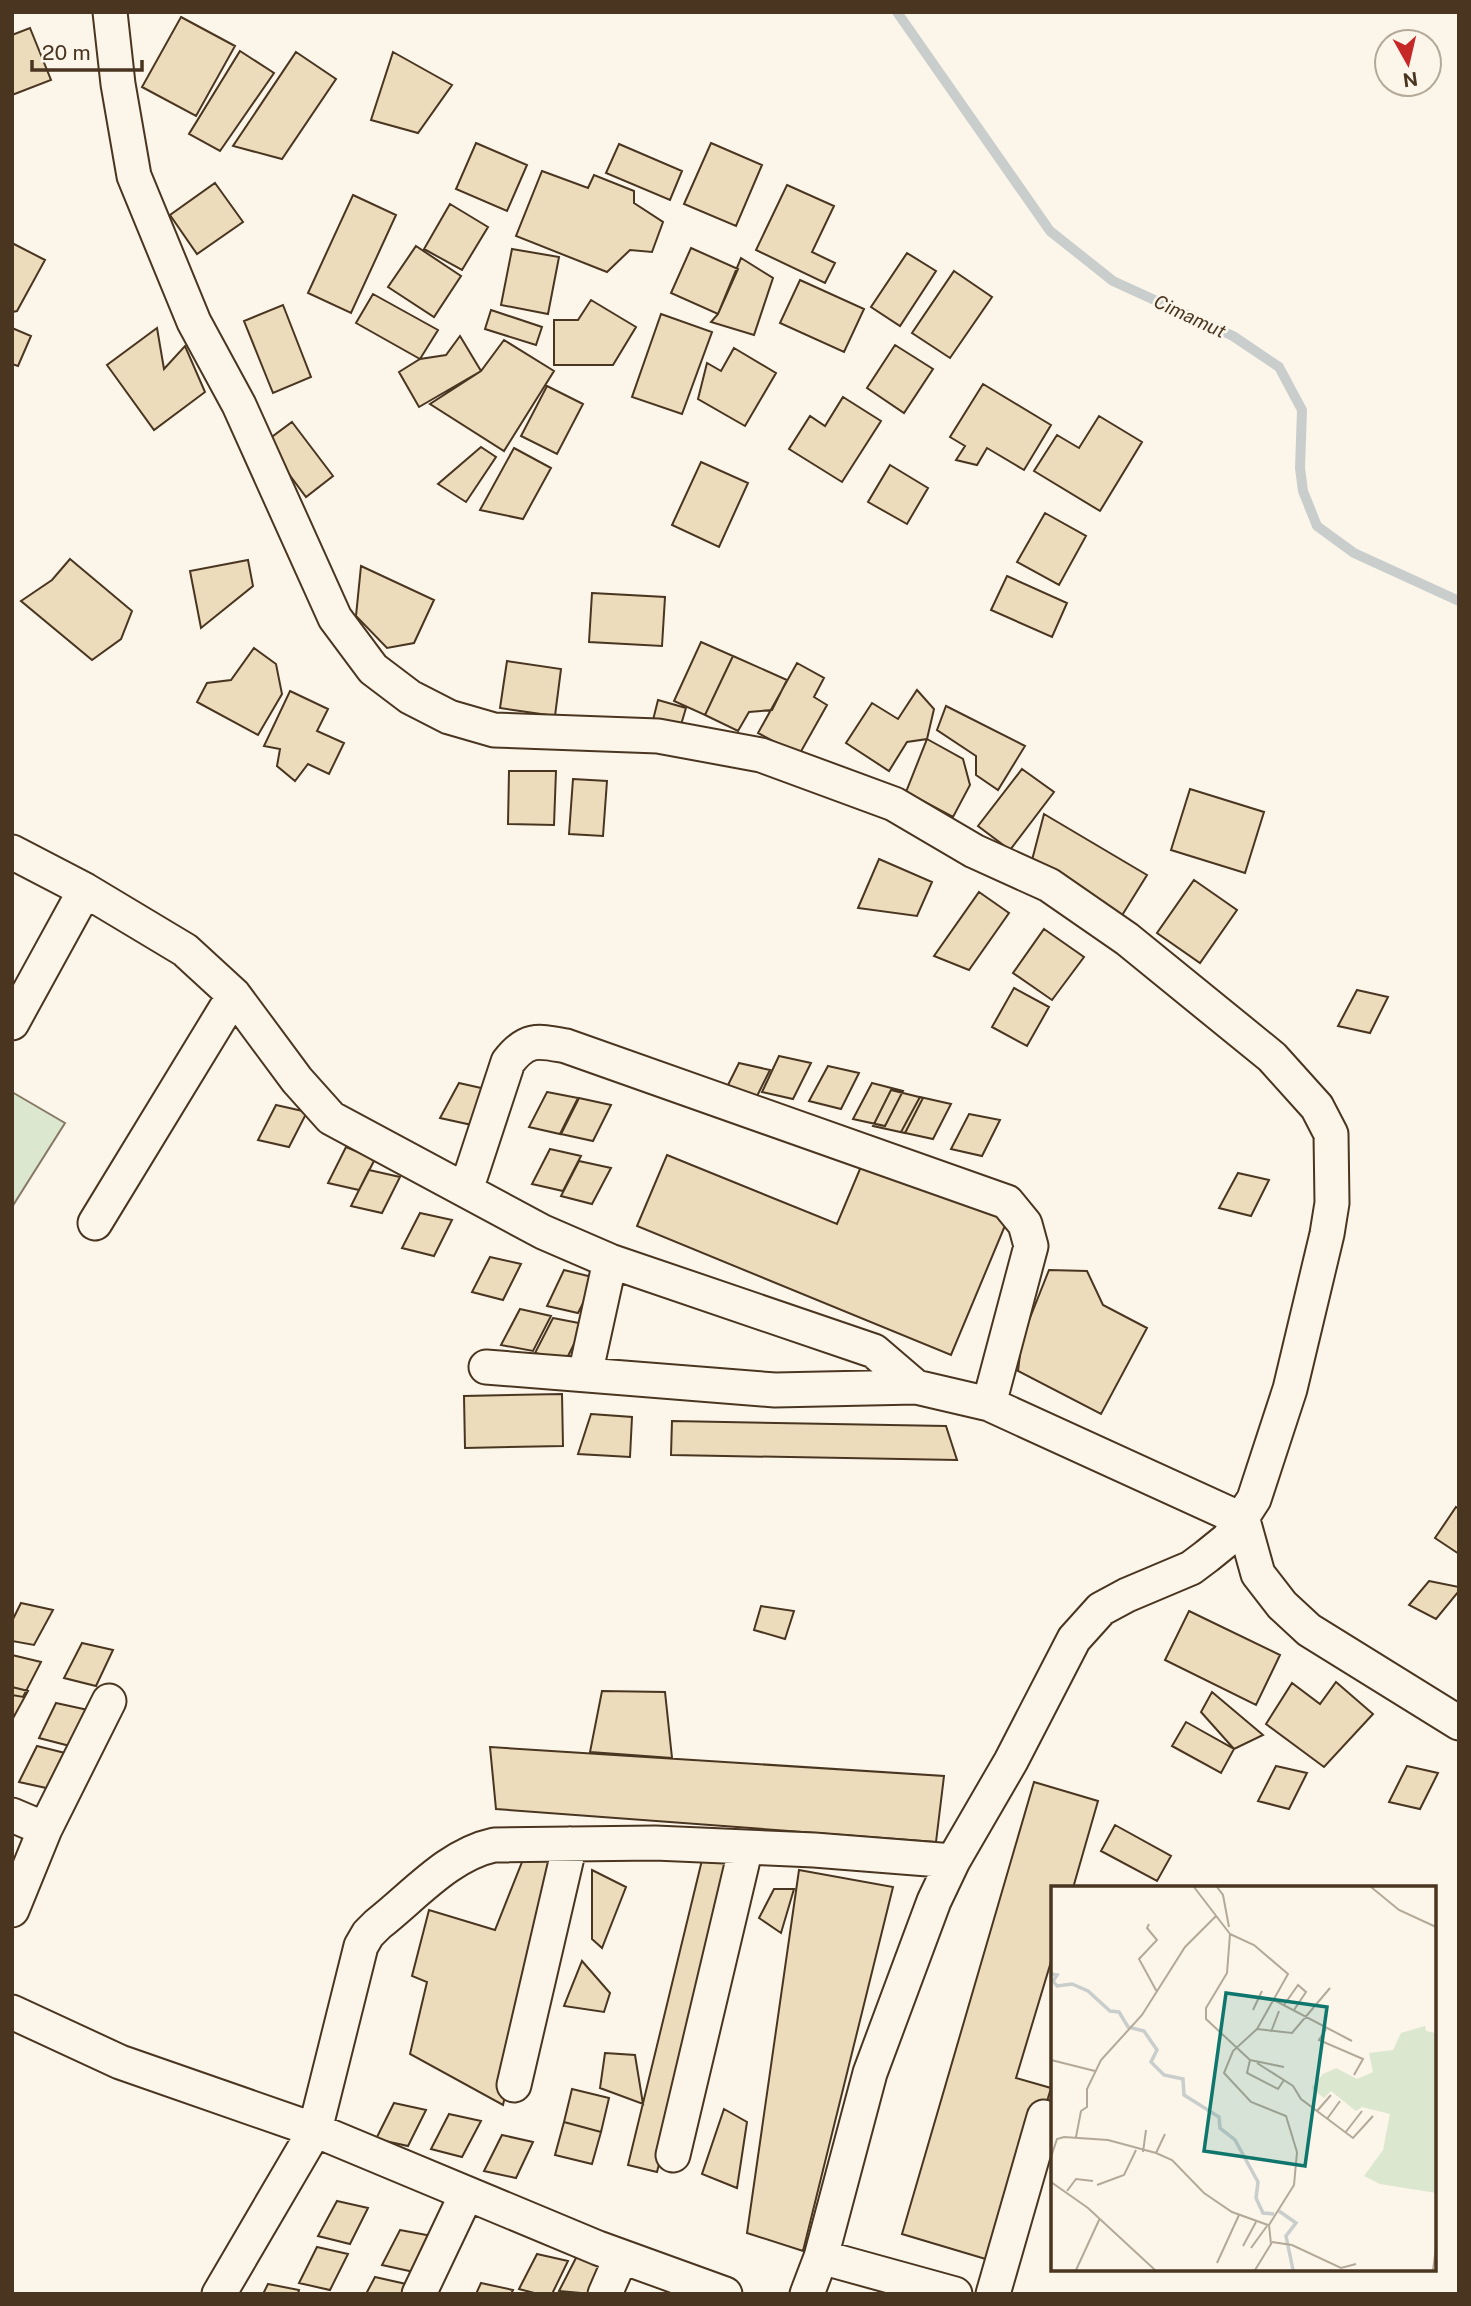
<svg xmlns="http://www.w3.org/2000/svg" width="1471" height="2306" font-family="'Public Sans',sans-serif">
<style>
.green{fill:#dce7d0;stroke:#887966;stroke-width:2}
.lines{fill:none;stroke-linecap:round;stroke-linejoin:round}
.stream{stroke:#c9cecd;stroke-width:10}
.building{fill:#ecdcbc;stroke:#4a3520;stroke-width:2}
.minor-casing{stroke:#4a3520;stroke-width:37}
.minor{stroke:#fbf6e9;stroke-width:33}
.labels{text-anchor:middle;stroke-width:5;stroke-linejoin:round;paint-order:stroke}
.water-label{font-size:19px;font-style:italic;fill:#4a3520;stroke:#fbf6e9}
.inset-river{fill:none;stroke:#c9cecd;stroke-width:3.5}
.inset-road{fill:none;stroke:#b4a999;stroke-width:2}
.view{fill:#0f766e;fill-opacity:0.15;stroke:#0f766e;stroke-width:3.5}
.inset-edge{fill:none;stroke:#4a3520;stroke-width:3.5}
</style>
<rect width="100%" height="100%" fill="#fbf6e9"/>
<!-- green -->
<path class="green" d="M12,1092L65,1123L12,1207Z"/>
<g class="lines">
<!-- stream -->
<path class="stream" d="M897,12L1050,231L1113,281L1233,336L1279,367L1302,410L1300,468L1303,491L1317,526L1354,553L1459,601"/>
</g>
<!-- building -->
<path class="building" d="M181,17L235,46L196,116L142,87Z
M30,28L51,80L12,95V35Z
M240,51L274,73L220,151L189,134Z
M296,52L336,79L282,159L233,146Z
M393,52L452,85L418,133L371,120Z
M476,143L527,165L507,211L456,189Z
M711,143L762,165L736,226L684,204Z
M619,144L682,171L670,200L606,173Z
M542,171L588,188L594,175L634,191V203L663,222L652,252L630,250L607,272L516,236Z
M215,183L243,222L197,254L170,215Z
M787,185L834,206L812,252L835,263L825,283L756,250Z
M353,195L396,215L351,313L308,293Z
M450,204L488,227L462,270L424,249Z
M12,243L45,260L17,311L12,312Z
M416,246L461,276L434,317L388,287Z
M691,248L738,269L718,314L671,293Z
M512,249L559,257L548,314L501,305Z
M907,253L936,271L900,326L871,307Z
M741,258L773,278L754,335L711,322L718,314Z
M954,271L992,297L950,358L912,333Z
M800,280L864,309L844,352L780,323Z
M373,294L438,330L420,359L356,323Z
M591,300L636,327L613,365H554V320H578Z
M283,305L311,377L273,393L244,321Z
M491,310L542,327L536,345L485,329Z
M661,314L712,332L682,414L632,397Z
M12,328L31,336L18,366L12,364Z
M157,328L164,369L185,346L205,392L154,430L107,365Z
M460,336L481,371L419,407L399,372L420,359L446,355Z
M504,340L554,371L504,451L430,404L481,371Z
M895,345L933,369L904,413L867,388Z
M734,348L776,373L745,426L698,399L707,363L721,371Z
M983,384L1051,425L1024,470L987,448L977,465L956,460L965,446L950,437Z
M547,386L583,404L557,454L521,436Z
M843,397L881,421L842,482L789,449L810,416L825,426Z
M1099,416L1142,442L1100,511L1034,471L1057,435L1079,448Z
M292,422L333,476L306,497L265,442Z
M481,447L496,457L466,502L438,484Z
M514,448L551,468L523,519L480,510Z
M701,462L748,483L719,547L672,525Z
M890,465L928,488L907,524L868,502Z
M1045,513L1086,536L1059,585L1017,562Z
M70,559L132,611L121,639L92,660L21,601L52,580Z
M248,560L253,586L201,628L190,571Z
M361,566L434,600L414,643L387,648L356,616Z
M1007,576L1067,603L1052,637L991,610Z
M592,593L665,597L662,646L589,642Z
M701,642L733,656L705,715L674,701Z
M254,648L276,664L282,694L258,735L197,702L207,683L231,680Z
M733,656L787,680L772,710L749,712L738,731L705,715Z
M507,661L561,669L555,716L500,708Z
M797,663L824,678L814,697L827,705L799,755L758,733Z
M917,690L934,709L927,739L907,742L889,771L846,743L872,703L898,719Z
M290,691L328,709L317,731L344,743L329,774L308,764L295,781L277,766L280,749L264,746Z
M658,700L686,708L680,728L653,720Z
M946,706L1025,746L998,790L976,775V756L937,730Z
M927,739L963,759L970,785L953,817L906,792Z
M1022,769L1054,792L1010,850L978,826Z
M509,771H556L554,825L508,824Z
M573,779L607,781L603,836L569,834Z
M1190,789L1264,812L1245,873L1171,850Z
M1044,814L1147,875L1121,917L1031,864Z
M879,859L932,882L917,916L858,908Z
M1194,880L1237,910L1200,963L1157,933Z
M979,892L1009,913L969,970L934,956Z
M1044,929L1084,957L1052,1000L1013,973Z
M1014,988L1049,1007L1027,1046L992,1027Z
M1357,990L1388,997L1370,1033L1338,1026Z
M779,1056L811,1063L793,1099L762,1092Z
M739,1063L770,1070L752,1106L721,1099Z
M828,1066L859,1073L841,1109L809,1101Z
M459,1083L490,1090L472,1125L440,1118Z
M872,1083L903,1091L885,1126L853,1119Z
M891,1090L923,1098L905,1133L873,1126Z
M547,1092L578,1098L560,1134L529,1127Z
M920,1097L951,1104L933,1139L901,1132Z
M579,1098L611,1105L593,1141L561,1134Z
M276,1105L307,1112L289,1147L258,1140Z
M969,1114L1000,1120L982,1156L951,1149Z
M346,1147L375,1159L359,1190L328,1183Z
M550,1149L581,1156L563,1191L532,1184Z
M667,1155L837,1224L865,1157L1009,1216L951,1355L637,1226Z
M579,1161L611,1168L592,1204L561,1196Z
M369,1170L400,1177L382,1213L351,1206Z
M1238,1173L1269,1180L1251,1216L1219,1208Z
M420,1213L452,1220L434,1256L402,1248Z
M490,1257L521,1264L503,1300L472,1292Z
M564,1270L596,1278L578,1313L547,1306Z
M1049,1270L1087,1271L1103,1305L1147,1328L1101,1414L1018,1371L1022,1338Z
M520,1309L551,1316L533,1351L501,1345Z
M553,1318L584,1324L566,1360L535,1353Z
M562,1394L563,1446L465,1448L464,1396Z
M591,1414L632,1417L630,1457L578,1454Z
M672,1421L946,1426L957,1460L671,1455Z
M1456,1507L1459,1509V1554L1435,1538Z
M1429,1581L1459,1587V1591L1436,1619L1409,1605Z
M21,1603L53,1610L34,1645L12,1641V1621Z
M761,1606L794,1611L785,1639L754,1630Z
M1189,1611L1280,1655L1256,1705L1165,1660Z
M82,1643L113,1650L96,1686L64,1678Z
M12,1655L41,1662L23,1697L12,1695Z
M1336,1682L1373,1714L1324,1767L1266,1724L1292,1683L1320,1704Z
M12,1687L28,1691L12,1720Z
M602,1691L665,1692L672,1758L590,1752Z
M1212,1692L1263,1735L1234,1749L1201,1712Z
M56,1703L88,1710L70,1746L39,1738Z
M1186,1722L1234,1749L1221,1773L1172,1746Z
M37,1746L69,1754L51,1789L19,1782Z
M490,1747L944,1776L936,1842L496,1809Z
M1276,1766L1307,1773L1289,1809L1258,1801Z
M1407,1766L1438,1773L1420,1809L1389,1802Z
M1034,1782L1098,1801L1073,1888H1053V1955L1016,2078L1051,2088L999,2263L902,2234Z
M1115,1825L1171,1856L1157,1881L1101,1851Z
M526,1852L560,1857L503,2105L410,2054L427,1982L412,1976L429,1910L495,1930Z
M703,1856L733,1863L657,2172L628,2165Z
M592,1870L626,1887L602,1948L592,1939Z
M799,1870L893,1887L803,2251L747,2233Z
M774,1889H794L781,1933L759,1918Z
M582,1961L610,1993L604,2012L564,2006Z
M605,2053L635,2055L643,2104L600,2088Z
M572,2089L609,2098L601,2132L564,2122Z
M394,2103L426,2110L408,2146L376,2139Z
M724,2109L747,2122L737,2188L702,2174Z
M449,2114L481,2121L462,2157L431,2149Z
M564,2122L601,2132L592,2164L555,2155Z
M502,2135L533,2142L516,2178L484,2171Z
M337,2201L368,2208L350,2244L318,2236Z
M400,2230L432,2236L414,2272L382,2265Z
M317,2247L348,2254L330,2290L299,2283Z
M537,2254L568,2261L552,2294H538L519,2289Z
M577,2256L608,2263L592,2294L559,2291Z
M375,2277L406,2284L401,2294H366Z
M481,2283L513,2290L511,2294H476Z
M268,2284L299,2290L298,2294H263Z"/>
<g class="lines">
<!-- minor casing -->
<g class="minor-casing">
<path id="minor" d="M110,12L118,84L134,176L194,322L239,405L335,618L373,669L410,697L449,717L494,730L658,736L761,755L894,804L974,851L1049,885L1127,939L1272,1057L1317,1107L1331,1134L1332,1203L1327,1234L1290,1389L1254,1499L1228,1539L1207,1556L1191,1568L1127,1595L1101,1609L1074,1639L1011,1761L953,1861L934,1901L870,2073L821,2257L807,2294
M12,852L85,890L185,950L234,995L297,1080L331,1118L543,1232L610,1261L874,1351L916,1387
M12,1023L85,890
M466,1190L508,1062C527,1037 539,1041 566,1046L1007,1202L1025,1224L1031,1246L989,1404
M95,1223L234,995
M486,1367L775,1390L916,1387L989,1404L1243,1520L1258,1574L1282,1605L1309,1630L1459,1723
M585,1375L610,1261
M12,1815L45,1829L12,1910
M45,1829L109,1701
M12,2012L120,2062L315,2130L598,2248L725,2294
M514,2085L570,1844
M673,2155L746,1847
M821,2257L955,2294
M219,2294L315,2130L361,1946L368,1934L378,1924C414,1896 448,1855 494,1845L655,1843L814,1850L953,1861
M419,2294L466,2195
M605,2294L621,2257
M993,2294L1044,2117"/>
</g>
<!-- minor -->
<use href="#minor" class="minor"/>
</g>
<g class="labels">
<!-- water labels -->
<g class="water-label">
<text transform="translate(1190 316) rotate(25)" y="7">Cimamut</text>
</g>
</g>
<!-- overview -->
<g transform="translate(1051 1886)">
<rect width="385" height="385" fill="#fbf6e9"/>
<path d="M374,140L375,145L385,147V307L329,298L313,290L332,264L339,228L311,221L305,225L280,205L273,212L260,202L272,188L285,182L306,193L322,186L318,167L342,164L350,147Z" fill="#dce7d0"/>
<path class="inset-river" d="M0,88L6,89L2,95L6,100L21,98L37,105L59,125L68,126L77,141L93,145L106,164L100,176L113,189L132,193L133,209L168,231L169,242L184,254L207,296L205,312L212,327L223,328M228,325L245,337L235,350L242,384"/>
<path class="inset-road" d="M143,1L179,48L176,87L155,122V133L199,174L233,181M166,1L172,9L178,41M320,1L348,24L385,41M98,38L96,42L106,54L88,73L106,106M179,48L203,59L237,88L206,143L182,165L173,187L200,216L235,230L246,266L243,299L218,339L220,358L204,384M221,113L301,155M233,119L247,99L255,106L243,124M202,124L211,105M206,143L241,147L279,102M275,143L268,154L312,173L303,189M220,146L228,125M0,174L44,185M199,174L196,187L227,203L233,194M206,177L242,200L250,213L302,252L322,230M266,225L280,209M276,233L289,215M294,247L311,225M25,251L30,225L36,221V203L50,174L91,129L134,61L165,30M92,266L95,244M105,267L114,248M0,271L6,253L13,251L57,254L105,267L121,274L153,307L181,326L217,339M0,296L37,322L104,384M46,299L73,289L85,264M16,305L25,293L42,295M221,356L241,359L290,382L305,378M192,360L205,336M200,362L216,340M166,377L188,329M25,384L49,332M382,384L385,362"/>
<path class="view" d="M175,107L276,121L254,280L153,265Z"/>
<rect width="385" height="385" class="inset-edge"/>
</g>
<!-- border -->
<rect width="1471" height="2306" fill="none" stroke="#4a3520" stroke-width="28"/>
<!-- north arrow -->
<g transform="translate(1408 63) rotate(172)"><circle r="33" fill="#fbf6e9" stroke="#b4a999" stroke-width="2"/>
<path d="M0-5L12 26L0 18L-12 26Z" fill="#c62828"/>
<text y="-10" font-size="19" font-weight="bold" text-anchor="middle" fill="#4a3520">N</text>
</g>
<!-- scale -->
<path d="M32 60v10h110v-10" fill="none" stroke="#4a3520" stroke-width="3.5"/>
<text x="42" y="60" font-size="21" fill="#4a3520" stroke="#fbf6e9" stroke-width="5" paint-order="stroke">20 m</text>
</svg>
